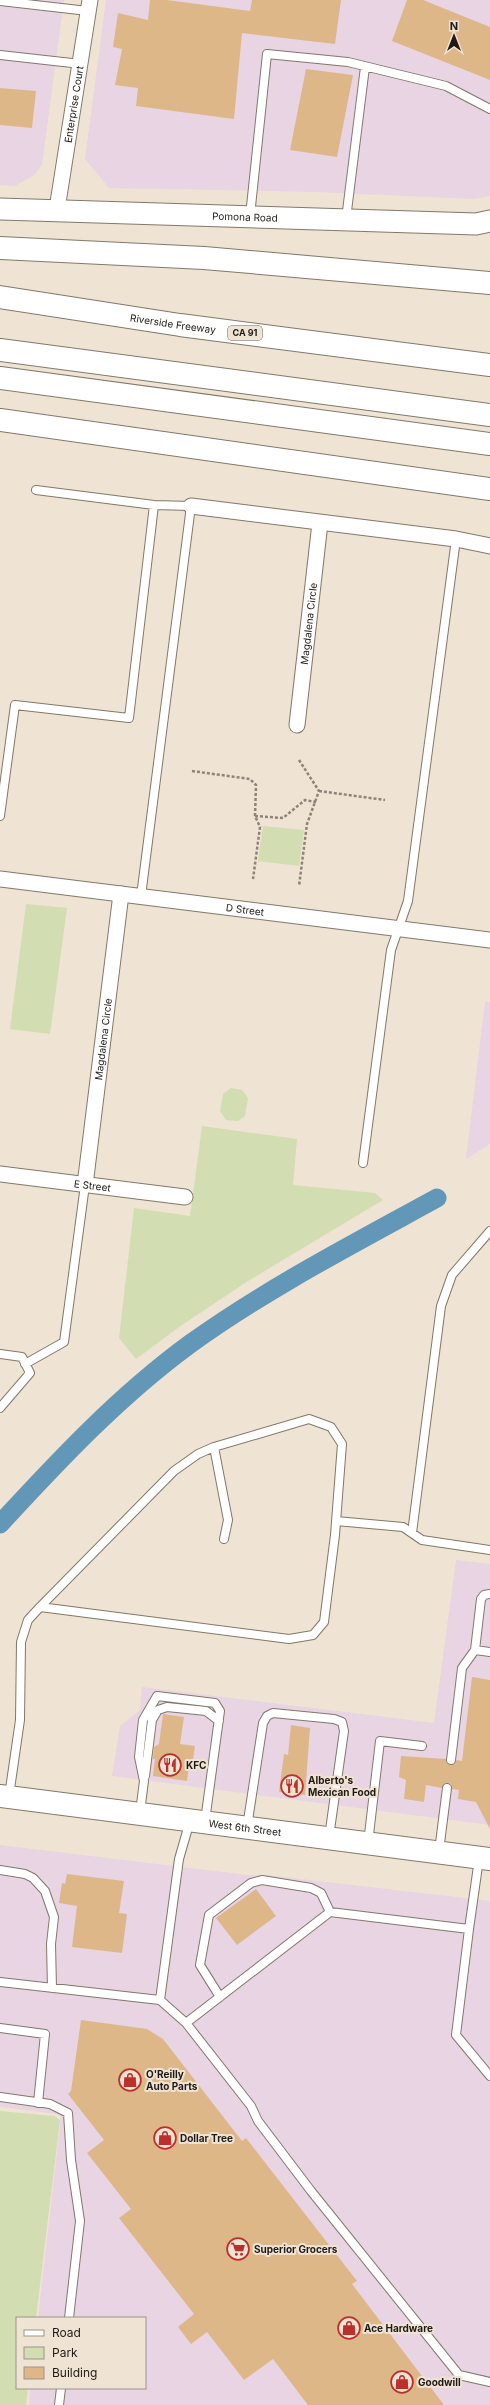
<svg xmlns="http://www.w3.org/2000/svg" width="490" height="2405" font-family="Inter,sans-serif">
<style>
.commercial{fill:#e8d4e3}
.green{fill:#d3ddb2}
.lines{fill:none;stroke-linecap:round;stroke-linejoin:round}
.canal{stroke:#6297b8;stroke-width:19}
.building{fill:#deb789}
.lane-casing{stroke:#82786a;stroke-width:10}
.street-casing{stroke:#82786a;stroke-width:17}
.secondary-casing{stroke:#82786a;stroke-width:23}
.primary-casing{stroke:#82786a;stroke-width:24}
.highway-casing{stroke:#82786a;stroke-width:24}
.path{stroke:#8c8479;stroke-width:2.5;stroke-dasharray:3 2;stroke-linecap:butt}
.lane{stroke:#fff;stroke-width:8}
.street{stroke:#fff;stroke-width:15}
.secondary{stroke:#fff;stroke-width:21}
.primary{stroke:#fff;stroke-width:22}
.highway{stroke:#fff;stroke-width:22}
.labels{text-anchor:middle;stroke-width:4;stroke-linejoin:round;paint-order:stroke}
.shield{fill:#efe3d4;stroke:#5d564e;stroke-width:1}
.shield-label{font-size:9px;font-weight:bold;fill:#1f1a15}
.street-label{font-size:10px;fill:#1f1a15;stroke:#efe3d4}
.poi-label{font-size:10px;font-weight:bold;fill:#1f1a15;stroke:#efe3d4;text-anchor:start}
</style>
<rect width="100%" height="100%" fill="#efe3d4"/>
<!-- commercial -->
<path class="commercial" d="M0,0H64L42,165L34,175L15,186L0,185Z
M106,0H490V196L474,199L317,192L109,188L85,159Z
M485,1002H490V1144L466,1159Z
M456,1560L490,1564V1825L112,1776L120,1726L140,1710L142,1687L434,1723Z
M0,1845L248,1875H266L490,1901V2405H29L30,2388H145V2318H38L61,2117L56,2114L0,2107Z"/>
<!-- green -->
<path class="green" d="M263,826L304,830L299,866L258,861Z
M26,904L67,908L50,1034L10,1029Z
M231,1088L242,1090L248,1098L245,1116L238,1121L226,1120L220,1111L223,1094Z
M202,1126L297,1139L293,1185L375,1193L383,1200L248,1281L179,1327L136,1359L119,1338L134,1208L190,1216Z
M0,2111L54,2116L60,2120L36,2318H17V2388H28L26,2405H0Z"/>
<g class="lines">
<!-- canal -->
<path class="canal" d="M0,1524C59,1460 119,1396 190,1344C268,1288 353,1244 437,1198"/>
</g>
<!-- building -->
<path class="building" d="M150,0H167L250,11L252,0H341L335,44L242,33L234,119L136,106L138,88L115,85L122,49L113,47L118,13L148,20Z
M407,0H423L490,27V80L392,41Z
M306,69L353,75L337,157L290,150Z
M0,88L36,91L32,128L0,125Z
M472,1677L490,1680V1829L476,1802L458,1799L459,1790L452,1789L450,1783H445L442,1788L426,1785L424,1802L404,1799L406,1780L399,1777L401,1756L446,1759V1762L451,1765L457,1760L462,1761Z
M163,1714L184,1717L180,1744L195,1746L192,1767H189L187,1781L153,1776L155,1759H153L154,1747L159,1744Z
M291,1725L310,1728L305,1795L279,1792L284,1754L288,1755Z
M67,1874L124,1881L119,1913L127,1914L122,1953L72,1947L77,1906L59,1903L62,1883L65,1884Z
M256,1889L276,1916L237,1945L216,1918Z
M81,2020L147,2029L163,2039L242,2141L246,2138L357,2281L352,2284L444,2405H308L273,2359L244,2380L207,2332L191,2344L178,2327L194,2314L119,2218L131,2209L87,2153L104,2140L68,2094L71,2091Z"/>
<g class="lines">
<!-- lane casing -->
<g class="lane-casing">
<path id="lane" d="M0,1L88,11
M0,55L81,64
M250,216L267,54L348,62L446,86L490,109
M346,219L365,67
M36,490L154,505L191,506L141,896
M0,816L15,705L129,718L154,505
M363,1163L391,950L408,901L456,539
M0,1354L22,1357L30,1373L0,1408
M25,1364L64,1342L85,1185
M214,1447L228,1520L224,1539
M336,1521L403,1527L422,1540L490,1550
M412,1533L441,1306L452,1275L490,1231
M475,1650L490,1652
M451,1760L462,1668L475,1650L481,1599L484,1595L490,1594
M145,1776L152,1720L158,1710L167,1707L206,1711L219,1721
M9,1796L20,1720L21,1642L28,1620L40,1607L174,1471L198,1454L214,1447L309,1419L331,1427L342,1444L335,1535L324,1622L313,1635L289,1639L40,1607
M140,1812L144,1781L139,1757L143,1720L157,1696L215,1703L220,1711L205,1821
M247,1827L263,1723L267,1716L273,1713L334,1719L342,1722L344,1731L329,1837
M368,1843L380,1741L422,1746
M439,1851L447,1788
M479,1859L469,1929L330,1912L186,2023L251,2106L258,2121L311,2191L459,2375L490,2382
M0,1870L25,1874L33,1878L45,1891L54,1917L51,1944L52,1988
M469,1929L456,2035L490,2076
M0,1982L160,2000
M220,1997L200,1965L209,1915L251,1883L262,1880L311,1888L321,1893L330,1912
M186,2023L160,2000L179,1859L190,1821
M0,2028L45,2034L38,2103
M0,2097L50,2104L68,2113L71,2160L80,2221L69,2318
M59,2405L61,2388"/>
</g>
<!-- street casing -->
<g class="street-casing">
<g id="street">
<path id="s1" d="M57,209L90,0"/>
<path d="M191,506L456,539L490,546"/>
<path id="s2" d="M297,725L320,523"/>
<path id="s3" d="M0,879L490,940"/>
<path id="s4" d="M0,1174L185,1197"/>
<path id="s5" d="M85,1185L121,894"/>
</g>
</g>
<!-- secondary casing -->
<g class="secondary-casing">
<g id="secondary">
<path id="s6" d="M0,209L476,224L490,221"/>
</g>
</g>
<!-- primary casing -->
<g class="primary-casing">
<g id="primary">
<path id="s7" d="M0,1796L490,1859"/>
</g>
</g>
<!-- highway casing -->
<g class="highway-casing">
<g id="highway">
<path d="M0,248L204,258L490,283"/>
<path id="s8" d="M0,297L180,325L490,365"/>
<path d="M0,350L490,415"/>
<path d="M0,378L490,444"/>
<path d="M0,420L490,489"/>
</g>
</g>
<!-- path -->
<path class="path" d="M299,760L319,791L307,824L299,886
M192,771L250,779L256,785L255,816L260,827L253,879
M319,791L385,800
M255,816L283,818L305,800L316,802"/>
<!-- lane -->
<use href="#lane" class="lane"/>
<!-- street -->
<use href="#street" class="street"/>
<!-- secondary -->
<use href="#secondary" class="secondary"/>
<!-- primary -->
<use href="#primary" class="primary"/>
<!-- highway -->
<use href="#highway" class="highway"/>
</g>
<!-- icons -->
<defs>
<g id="restaurant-ring" transform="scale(1.15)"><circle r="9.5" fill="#efe3d4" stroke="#bd2f2a" stroke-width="1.5"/><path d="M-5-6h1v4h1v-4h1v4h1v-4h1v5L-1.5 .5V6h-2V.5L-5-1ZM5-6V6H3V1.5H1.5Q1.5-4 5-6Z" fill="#bd2f2a"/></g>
<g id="shop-ring" transform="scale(1.15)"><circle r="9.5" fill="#efe3d4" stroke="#bd2f2a" stroke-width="1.5"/><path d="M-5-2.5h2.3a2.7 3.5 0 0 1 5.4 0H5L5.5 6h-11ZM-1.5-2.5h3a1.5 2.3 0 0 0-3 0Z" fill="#bd2f2a"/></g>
<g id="supermarket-ring" transform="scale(1.15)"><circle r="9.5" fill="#efe3d4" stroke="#bd2f2a" stroke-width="1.5"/><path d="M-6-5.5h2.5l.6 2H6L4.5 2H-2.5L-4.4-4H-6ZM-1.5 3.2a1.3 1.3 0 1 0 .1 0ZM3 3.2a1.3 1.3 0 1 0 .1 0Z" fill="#bd2f2a"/></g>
</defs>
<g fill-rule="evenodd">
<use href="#restaurant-ring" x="170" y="1765"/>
<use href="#restaurant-ring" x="292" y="1786"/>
<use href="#shop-ring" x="130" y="2080"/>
<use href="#shop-ring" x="165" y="2138"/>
<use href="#supermarket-ring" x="238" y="2249"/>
<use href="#shop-ring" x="349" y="2328"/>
<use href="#shop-ring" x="402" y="2382"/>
</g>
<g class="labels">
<!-- shield labels -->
<rect class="shield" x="228" y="326" width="34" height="14" rx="3"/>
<g class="shield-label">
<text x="245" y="336">CA 91</text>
</g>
<!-- street labels -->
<g class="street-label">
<text dy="4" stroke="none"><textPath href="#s1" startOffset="106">Enterprise Court</textPath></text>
<text dy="4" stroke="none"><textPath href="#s6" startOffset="245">Pomona Road</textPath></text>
<text dy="4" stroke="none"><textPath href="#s8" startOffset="175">Riverside Freeway</textPath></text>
<text dy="4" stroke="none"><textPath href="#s2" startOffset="102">Magdalena Circle</textPath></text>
<text dy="4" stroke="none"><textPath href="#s3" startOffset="247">D Street</textPath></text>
<text dy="4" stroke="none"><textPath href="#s5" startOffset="147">Magdalena Circle</textPath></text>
<text dy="4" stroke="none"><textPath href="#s4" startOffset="93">E Street</textPath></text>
<text dy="4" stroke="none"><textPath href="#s7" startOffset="247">West 6th Street</textPath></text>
</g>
<!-- poi labels -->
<g class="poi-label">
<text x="186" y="1769">KFC</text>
<text x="308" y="1784">Alberto's<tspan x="308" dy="12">Mexican Food</tspan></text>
<text x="146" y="2078">O'Reilly<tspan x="146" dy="12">Auto Parts</tspan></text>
<text x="180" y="2142">Dollar Tree</text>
<text x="254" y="2253">Superior Grocers</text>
<text x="364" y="2332">Ace Hardware</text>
<text x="418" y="2386">Goodwill</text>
</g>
</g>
<!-- legend -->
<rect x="16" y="2317" width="130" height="72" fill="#efe3d4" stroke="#9c9388"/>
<rect x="24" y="2330" width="20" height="6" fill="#ffffff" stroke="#9c9388"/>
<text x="52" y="2337" font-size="12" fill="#1f1a15">Road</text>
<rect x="24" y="2347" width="20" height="12" fill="#d3ddb2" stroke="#9c9388"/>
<text x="52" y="2357" font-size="12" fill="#1f1a15">Park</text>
<rect x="24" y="2367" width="20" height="12" fill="#deb789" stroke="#9c9388"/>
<text x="52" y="2377" font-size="12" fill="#1f1a15">Building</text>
<!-- north arrow -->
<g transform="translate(454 36)" stroke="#efe3d4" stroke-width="3" paint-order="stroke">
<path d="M0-3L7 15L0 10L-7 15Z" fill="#1f1a15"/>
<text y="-6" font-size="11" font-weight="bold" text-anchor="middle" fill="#1f1a15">N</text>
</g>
</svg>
